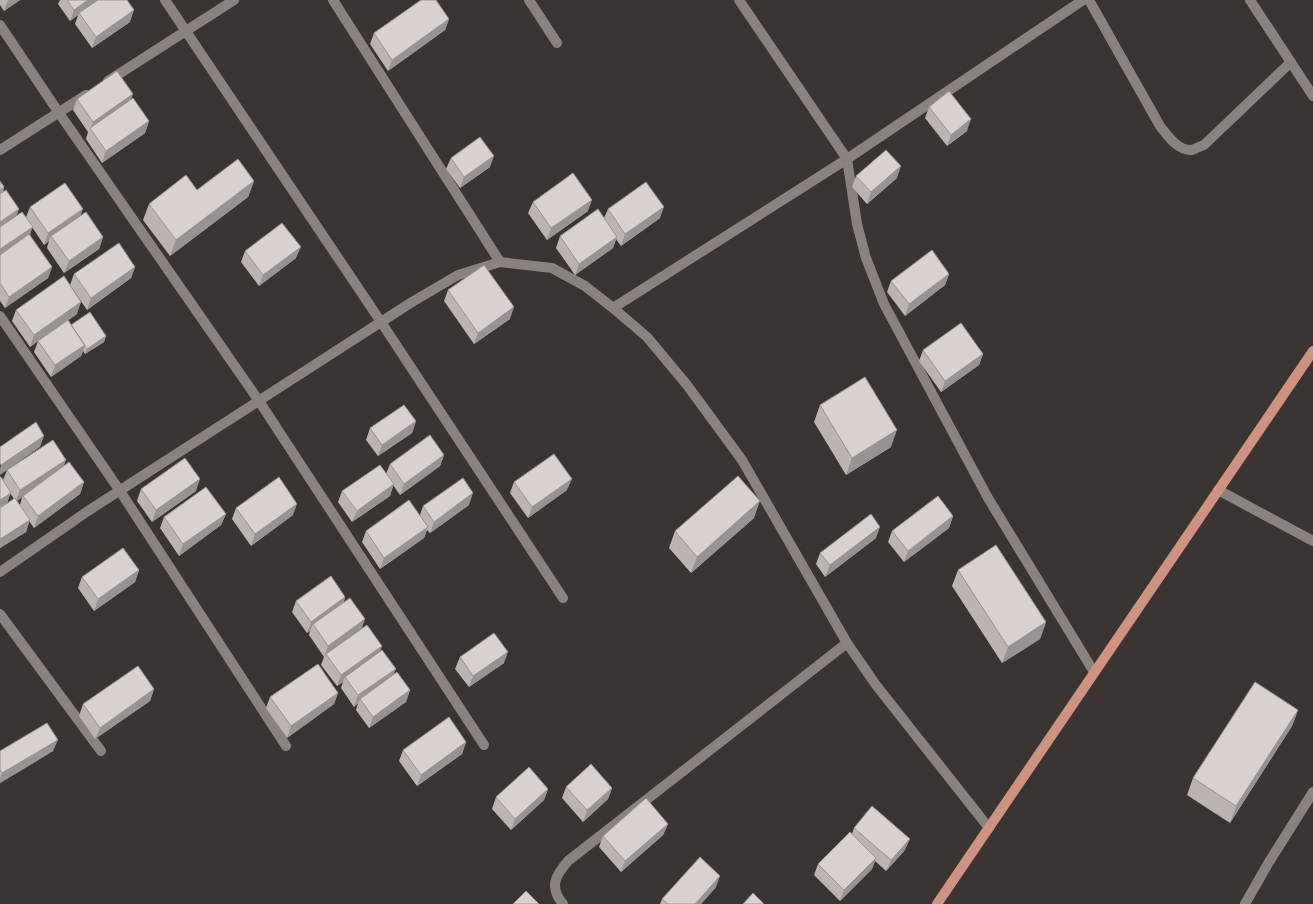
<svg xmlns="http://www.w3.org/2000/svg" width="1313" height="904" font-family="Literata,serif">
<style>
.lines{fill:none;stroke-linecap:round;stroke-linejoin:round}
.minor{stroke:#89827f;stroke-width:10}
.primary{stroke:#cd9280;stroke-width:10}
.wall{fill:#bbb4b1;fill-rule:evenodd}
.shaded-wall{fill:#989290}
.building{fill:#d9d1ce;stroke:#989290}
</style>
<rect width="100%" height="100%" fill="#3a3432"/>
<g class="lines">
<!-- minor -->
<path class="minor" d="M165,0L381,322L563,598
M333,0L500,262
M529,0L557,43
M739,0L847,159L857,224L866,258L884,304L988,498L1094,672
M1089,0L1160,126C1167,135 1178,151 1192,150C1195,149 1200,146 1204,145L1291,62
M1250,0L1313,96
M0,25L59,113L259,401L484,745
M108,81L234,0
M0,150L86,95
M613,308L847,159L1083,0
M0,316L120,491L286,746
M1218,490L1313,541
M0,572L88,511L412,302L458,275L500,262L552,268L585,286L613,308L647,337L687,385L742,460L847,643L876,685L989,828
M0,614L101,751
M563,904C549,887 555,876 568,861L847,643
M1245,904L1269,862L1313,792"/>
<!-- primary -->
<path class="primary" d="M937,904L1313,351"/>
</g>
<!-- wall -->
<path class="wall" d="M0,0H20L4,11L0,5Z
M60,0H127L130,22L92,48L75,24L78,15L70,21L58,4Z
M449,19L445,30L388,71L370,44L374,33Z
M77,99L131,100L149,121L145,133L102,163L86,139L88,132L73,110Z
M929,107L967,131L947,146L925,118Z
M451,158L490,167L460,188L446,169Z
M856,176L897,178L867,204L852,187Z
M0,181L4,187L3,192L19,209L16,216L26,217L30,207L81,216L103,237L99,249L64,273L47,248L49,241L44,245L32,227L30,235L52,267L48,278L5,308L0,301Z
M254,181L248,197L170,256L143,220L149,204L197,190Z
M533,202L588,211L547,240L528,213Z
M608,209L660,218L621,246L616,239L613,248L575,275L556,248L560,236L604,218Z
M245,251L296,258L259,286L241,262Z
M135,267L131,278L87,310L70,285L74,274Z
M949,274L945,285L905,316L887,292L891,281Z
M448,290L510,319L474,344L444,301Z
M16,310L77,314L38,341L71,325L106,336L104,342L85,354L83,351L81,356L51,377L34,352L38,341L30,347L12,321Z
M923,350L983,354L979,365L941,392L919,361Z
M820,405L891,447L846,475L814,422Z
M416,421L412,433L378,456L366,440L370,428Z
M444,455L440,466L400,495L393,485L390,496L352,522L338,502L342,491L386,474L390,464Z
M64,465L84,482L80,494L34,528L29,521L26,532L0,548V477L3,480L7,470ZM10,493L14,499L7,504ZM22,497L20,505L17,501Z
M514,482L567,490L528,518L510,493Z
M141,489L196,491L152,522L137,501Z
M469,505L430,533L427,530L424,538L380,569L362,542L366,531L420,515L423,506Z
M236,508L293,515L251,546L232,519Z
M226,514L221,525L179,556L160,528L164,517Z
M953,516L949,528L904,562L888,542L892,531Z
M754,518L691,573L669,548L675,531Z
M876,538L825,577L816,564L820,553Z
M139,570L135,582L94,611L78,588L82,577Z
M958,570L1046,622L1040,639L1002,663L952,586Z
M345,597L344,602L380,652L393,675L410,690L406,702L369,728L356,710L358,703L354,707L341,688L343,682L337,686L321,665L324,657L309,635L310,631L307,633L292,612L296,601Z
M460,657L504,663L469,687L455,669Z
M154,689L150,701L95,739L79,716L83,704Z
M338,693L334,704L287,738L266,708L270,697Z
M1298,710L1292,726L1230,823L1187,795L1193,778Z
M466,742L462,754L417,786L399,761L403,750Z
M0,751H53L0,783Z
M566,787L612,788L608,799L583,822L562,798Z
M548,789L544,800L511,830L492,809L496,797Z
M668,824L663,835L621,872L599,847L603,836Z
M854,828L905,850L886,871L875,861L872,869L840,901L814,875L818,864L852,834Z
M716,887L701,904H660L662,899Z"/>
<!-- shaded-wall -->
<path class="shaded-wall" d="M8,0H20L4,11Z
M88,0H100L79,13L78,15L70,21L74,10Z
M134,10L130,22L92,48L96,37Z
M449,19L445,30L388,71L392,60Z
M133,94L129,105L90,129L93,122Z
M971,119L967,131L947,146L951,135Z
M149,121L145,133L102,163L106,151Z
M494,156L490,167L460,188L464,177Z
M901,166L897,178L867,204L871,192Z
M254,181L248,197L170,256L176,240Z
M4,187L0,199V190Z
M592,200L588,211L547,240L551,228Z
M664,207L660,218L621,246L625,234Z
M19,209L15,220L0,230V222Z
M83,209L79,220L51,236L49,241L44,245L48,233Z
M33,227L28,238L0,258V249Z
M103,237L99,249L64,273L69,261Z
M617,237L613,248L575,275L579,264Z
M301,247L296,258L259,286L263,275Z
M52,267L48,278L5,308L9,297Z
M135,267L131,278L87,310L91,298Z
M949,274L945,285L905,316L909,304Z
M81,302L77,314L30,347L34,335Z
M514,307L510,319L474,344L478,333Z
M106,336L104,342L85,354L87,349Z
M85,345L81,356L51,377L55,365Z
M983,354L979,365L941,392L945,381Z
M416,421L412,433L378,456L382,445Z
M897,430L891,447L846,475L852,458Z
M44,436L40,447L0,475V469L1,465Z
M444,455L440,466L400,495L404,484Z
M66,460L62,471L23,496L22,497L16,501L20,490Z
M200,479L196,491L152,522L156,510Z
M572,479L567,490L528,518L532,507Z
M84,482L80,494L34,528L38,516Z
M394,484L390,496L352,522L357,511Z
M11,493L6,505L0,508V500Z
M473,493L469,505L430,533L434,522Z
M760,501L754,518L691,573L697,557Z
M297,504L293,515L251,546L255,534Z
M226,514L221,525L179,556L183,544Z
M953,516L949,528L904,562L908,551Z
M30,520L26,532L0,548V539Z
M428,527L424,538L380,569L384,558Z
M880,527L876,538L825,577L830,565Z
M139,570L135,582L94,611L98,599Z
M345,597L341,609L313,624L310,631L307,633L311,622Z
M365,619L361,631L326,654L324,657L328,646Z
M1046,622L1040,639L1002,663L1008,647Z
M382,646L378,658L345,677L343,682L337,686L341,675Z
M508,652L504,663L469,687L473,676Z
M396,669L391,680L360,699L358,703L354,707L358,695Z
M154,689L150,701L95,739L100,728Z
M410,690L406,702L369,728L373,717Z
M338,693L334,704L287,738L291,726Z
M1298,710L1292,726L1230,823L1236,806Z
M58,740L53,751L0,783V778L2,773Z
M466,742L462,754L417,786L421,775Z
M612,788L608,799L583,822L587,810Z
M548,789L544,800L511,830L515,819Z
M668,824L663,835L621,872L625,861Z
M910,839L905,850L886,871L891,860Z
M876,858L872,869L840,901L844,890Z
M720,876L716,887L701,904H695Z"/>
<!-- building -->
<path class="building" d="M67,0H88L74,10Z
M98,0H127L134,10L96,37L79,13Z
M421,0H436L449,19L392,60L374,33Z
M117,71L133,94L93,122L77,99Z
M949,91L971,119L951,135L929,107Z
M133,98L149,121L106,151L90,128Z
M480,137L494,156L464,177L451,158Z
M886,150L901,166L871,192L856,176Z
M238,159L254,181L176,240L149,204L186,175L197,190Z
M573,173L592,200L551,228L533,202Z
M0,181L4,187L0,190Z
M646,182L664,207L625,234L608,209Z
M65,183L83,209L48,233L30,207Z
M6,190L19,209L0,222V194Z
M598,209L617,237L579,264L560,236Z
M22,212L33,227L0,249V227Z
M86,212L103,237L69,261L51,236Z
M282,223L301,247L263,275L245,251Z
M29,234L52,267L9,297L0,283V255Z
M119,243L135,267L91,298L74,274Z
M932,250L949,274L909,304L891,281Z
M484,265L514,307L478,333L448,290Z
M64,276L81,302L34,335L16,310Z
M90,312L106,336L87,349L71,325Z
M68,320L85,345L55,365L38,341Z
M961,323L983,354L945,381L923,350Z
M865,377L897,430L852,458L820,405Z
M404,405L416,421L382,445L370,428Z
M36,422L44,436L1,465L0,463V447Z
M430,435L444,455L404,484L390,464Z
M53,440L66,460L20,490L7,470Z
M554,454L572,479L532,507L514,482Z
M185,458L200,479L156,510L141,489Z
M69,462L84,482L38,516L23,496Z
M380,465L394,484L357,511L342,491Z
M738,476L760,501L697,557L675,531Z
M0,477H1L11,493L0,500Z
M279,477L297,504L255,534L236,508Z
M463,478L473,493L434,522L423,506Z
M206,487L226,514L183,544L164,517Z
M938,496L953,516L908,551L892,531Z
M15,498L30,520L0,539V508Z
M409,500L428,527L384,558L366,531Z
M871,514L880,527L830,565L820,553Z
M996,545L1046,622L1008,647L958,570Z
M123,548L139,570L98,599L82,577Z
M331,576L345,597L311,622L296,601Z
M350,598L365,619L328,646L313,624Z
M367,625L382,646L341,675L326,654Z
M494,633L508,652L473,676L460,657Z
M382,650L396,669L358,695L345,677Z
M318,664L338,693L291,726L270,697Z
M138,666L154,689L100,728L83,704Z
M397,672L410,690L373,717L360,699Z
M1255,682L1298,710L1236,806L1193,778Z
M449,717L466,742L421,775L403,750Z
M47,723L58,740L2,773L0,769V751Z
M591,764L612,788L587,810L566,787Z
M529,767L548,789L515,819L496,797Z
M646,798L668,824L625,861L603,836Z
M872,806L910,839L891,860L854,828Z
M850,832L876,858L844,890L818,864Z
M700,857L720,876L695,904H668L662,899Z
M526,891L539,904H513Z
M753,893L764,904H743Z"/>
</svg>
